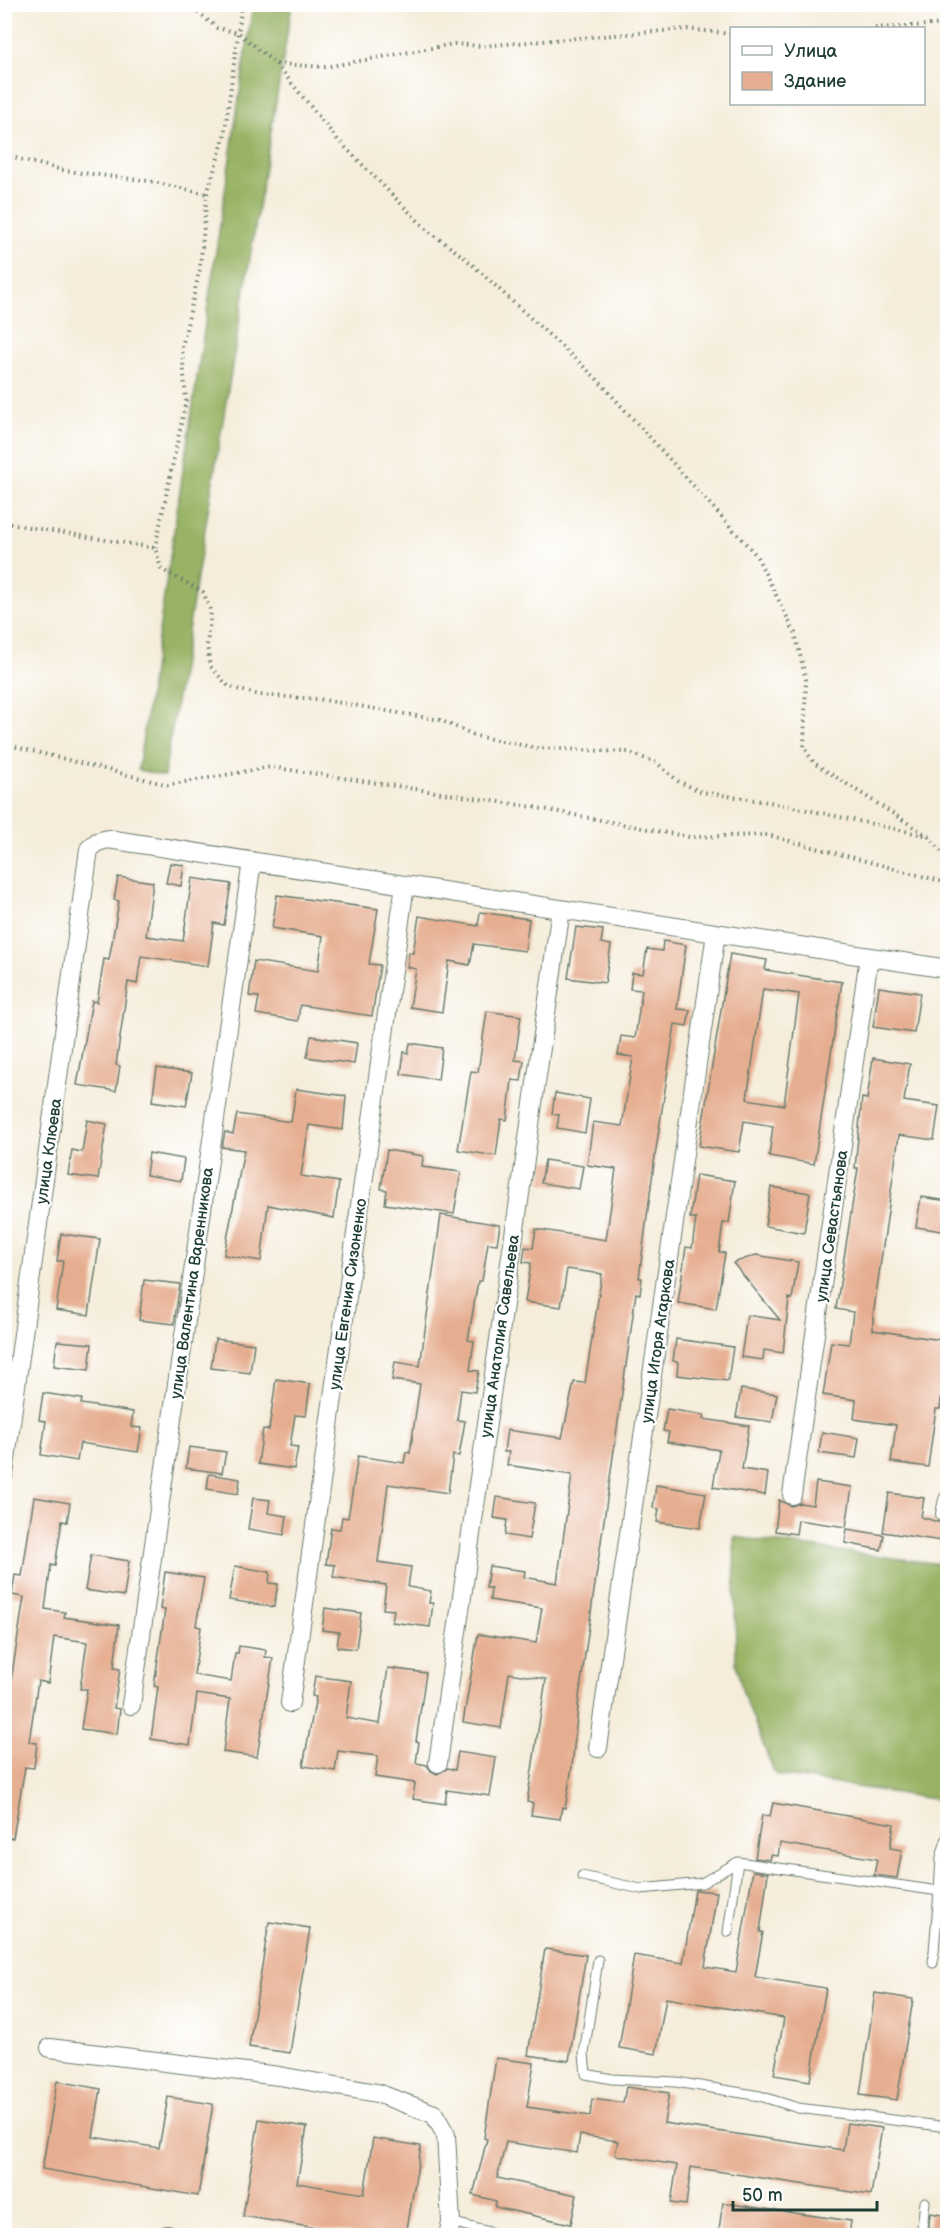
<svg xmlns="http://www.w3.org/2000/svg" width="952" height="2240" font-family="'Balsamiq Sans',sans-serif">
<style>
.forest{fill:#98b365;stroke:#5c784c;stroke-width:1.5}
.building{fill:#e6ae90;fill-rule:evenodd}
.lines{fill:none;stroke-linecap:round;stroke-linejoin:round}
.lane-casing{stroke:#6a7b6e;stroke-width:11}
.street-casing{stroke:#6a7b6e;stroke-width:20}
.path{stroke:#6a7b6e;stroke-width:4;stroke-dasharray:1.5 4.5;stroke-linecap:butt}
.lane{stroke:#fff;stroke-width:9}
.street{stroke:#fff;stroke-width:18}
.labels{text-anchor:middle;stroke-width:4.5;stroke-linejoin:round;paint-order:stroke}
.street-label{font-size:16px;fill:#1f3d34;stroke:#fff}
</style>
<rect width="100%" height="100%" fill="#fff"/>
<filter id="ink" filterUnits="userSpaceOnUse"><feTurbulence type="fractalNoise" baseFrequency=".0167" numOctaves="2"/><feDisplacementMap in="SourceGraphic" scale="12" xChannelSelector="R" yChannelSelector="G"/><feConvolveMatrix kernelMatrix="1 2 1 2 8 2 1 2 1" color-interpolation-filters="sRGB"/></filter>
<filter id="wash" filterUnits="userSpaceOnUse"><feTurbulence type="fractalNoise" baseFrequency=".008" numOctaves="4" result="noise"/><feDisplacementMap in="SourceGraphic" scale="24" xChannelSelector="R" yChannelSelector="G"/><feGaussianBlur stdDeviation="1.35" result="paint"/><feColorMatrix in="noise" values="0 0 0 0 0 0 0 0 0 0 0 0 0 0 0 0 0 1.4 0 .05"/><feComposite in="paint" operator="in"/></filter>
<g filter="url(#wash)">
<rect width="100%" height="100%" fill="#f5edda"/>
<!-- forest -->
<path class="forest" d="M253,5H292L164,776L138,770Z
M734,1537L947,1565V1801L775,1774L743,1693L736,1664Z"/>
<g id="blocks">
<!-- building -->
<path class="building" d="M170,863L184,865L181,886L166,883Z
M118,877L153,882L146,936L183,941L192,878L231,884L224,925L214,923L208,966L141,956L137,984L128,982L116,1065L120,1066L116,1091L77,1085L92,1001L97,1002L104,959L109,960L119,901L114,900Z
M277,895L378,909L369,964L380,965L372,1016L300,1005L298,1021L256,1014L259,997L249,996L254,961L318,971L323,936L272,928Z
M480,912L529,919L525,951L474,944L470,965L449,961L442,1012L410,1007L416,969L407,967L409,952L413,953L419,916L478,926Z
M576,927L603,930L601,943L611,945L605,983L568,978Z
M663,941L686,945L677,1009L690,1010L687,1026L675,1024L655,1156L639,1278H642L640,1294L636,1293L627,1358L579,1697L572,1767L565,1808L562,1807L560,1819L531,1815L533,1803L527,1802L546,1679L509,1673L501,1728L463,1722L478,1634L536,1643L542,1608L490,1600L491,1588H486L489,1566L525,1571L524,1577L557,1583L572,1475L507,1465L509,1452H504L507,1430L562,1438L574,1382L585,1383L602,1274L567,1269L561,1307L525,1302L531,1263L523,1262L525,1247L533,1248L536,1229L606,1240L616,1169L587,1165L593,1122L622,1126L633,1057L618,1055L621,1036L635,1038L642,990L630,989L632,973L643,974L647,949L662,951Z
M730,954L767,960L765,970L842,982L814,1164L769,1156L773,1126L744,1121L739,1152L699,1146ZM763,989L799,994L784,1105L747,1099Z
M879,987L920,993L914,1033L873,1027Z
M487,1011L521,1016L515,1060L524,1061L521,1081L512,1080L507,1120L501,1119L496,1156L458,1150L471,1071L478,1072Z
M311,1036L357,1043L354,1064L307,1057Z
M410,1043L442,1048L438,1080L401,1074L404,1052L408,1053Z
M873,1058L910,1064L904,1101L939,1106L934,1140L899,1135L873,1316V1330L948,1341L940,1409H936L928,1467L891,1462L896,1425L854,1419L856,1400L823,1395L831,1342L849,1344L853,1312L836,1309L858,1168H855L862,1098L867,1099Z
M157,1068L192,1073L186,1106L152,1101Z
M296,1089L346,1096L343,1130L309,1125L301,1176L339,1182L334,1218L268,1205L261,1261L224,1255L244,1150L222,1147L225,1132L233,1134L237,1114L291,1122Z
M555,1093L590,1099L585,1133L557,1128L559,1115L552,1114Z
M87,1120L107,1124L98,1179L68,1175L72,1150L82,1152Z
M387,1150L423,1156L422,1167L461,1172L454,1214L385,1204L387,1190L381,1189Z
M149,1153L184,1159L181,1181L146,1175Z
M545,1160L583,1166L579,1189L541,1183Z
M696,1175L735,1181L729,1223H723L719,1252L725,1253L716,1309L678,1303L686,1247L692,1248L696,1218H690Z
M771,1187L810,1193L804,1233L765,1226Z
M921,1197L948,1201V1232L916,1227Z
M441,1215L500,1225L497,1244L488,1243L482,1281H478L468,1340L474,1341L470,1370L479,1371L475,1392L461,1390L457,1420L465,1421L459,1456L453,1455L448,1493L388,1484L378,1562L411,1567L408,1587L431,1591L429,1603H433L430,1627L392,1622L394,1610L383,1609L386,1585L333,1577L335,1565L326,1564L331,1528L340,1529L342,1517L348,1518L358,1456L404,1463L406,1452L410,1453L420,1384L392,1380L395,1362L420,1366Z
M61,1234L100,1239L89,1315L56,1310L63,1261H57Z
M756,1255L798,1262L792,1299L789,1298L783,1353L764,1350L763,1360L741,1357L747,1315L780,1320L733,1263Z
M144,1280L180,1284L174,1324L139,1320Z
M215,1339L254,1344L250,1373L211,1368Z
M676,1339L733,1347L728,1381L677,1375L678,1362L673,1361Z
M57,1341L92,1344L89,1370L54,1366Z
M276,1379L310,1384L306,1416L295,1415L290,1446L298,1447L294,1469L258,1464L263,1429L269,1430Z
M741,1389L777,1394L772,1422L736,1417Z
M43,1393L82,1399L81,1404L133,1412L131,1427L142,1428L138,1452L80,1443L77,1461L41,1455L46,1421L39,1420Z
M667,1409L704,1415L703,1419L749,1426L742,1469L768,1473L765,1495L713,1487L719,1450L667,1442L669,1432L663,1431Z
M822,1432L859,1438L856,1458L819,1453Z
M189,1447L226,1452L222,1473L186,1468Z
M209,1474L240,1479L238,1494L207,1489Z
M816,1482L852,1487L846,1527L798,1520L796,1534L775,1531L779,1500L791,1506L800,1503L813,1505Z
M656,1485L706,1493L700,1528L657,1522L659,1509L653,1508Z
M889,1493L924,1498L921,1517L948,1525V1542L883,1532Z
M34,1497L70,1503L67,1522L62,1521L55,1566L51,1565L45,1609L65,1612L64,1617L119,1625L114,1668L120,1669L114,1708L120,1709L117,1734L81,1729L87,1689H80L87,1642L54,1637L48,1683L38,1681L29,1742L37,1743L34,1768L25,1767L13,1838L4,1837V1700H8L24,1597L12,1595L15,1575L22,1576Z
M497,1497L535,1503L529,1539L505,1535L507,1520L494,1518Z
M253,1498L270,1500L268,1513L287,1516L284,1535L248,1529Z
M847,1529L884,1535L881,1550L845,1543Z
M91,1555L129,1561L124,1596L85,1590Z
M235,1566L270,1572L269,1583L278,1584L274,1607L229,1600Z
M165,1572L204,1578L196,1626L201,1627L194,1675L231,1681L235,1653H238L239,1646L266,1650L265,1657L273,1658L257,1757L223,1752L230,1699L197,1694L190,1745L151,1739L158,1687L154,1686L165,1610L160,1609Z
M325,1608L361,1613L356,1649L337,1647L339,1632L322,1630Z
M388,1668L426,1673L416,1741L419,1742L416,1763L427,1765L431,1771L437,1774L448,1768L455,1770L458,1752L496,1758L490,1796L447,1790L445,1804L413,1799L415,1783L375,1777L378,1756L338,1751L335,1771L303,1766L316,1697L312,1696L315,1676L351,1681L346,1718L380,1724Z
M773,1803L894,1824L890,1848L902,1850L897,1878L874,1875L877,1859L780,1843L778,1856L771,1855L770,1860L755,1858L762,1815L770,1816Z
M753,1871L768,1873L760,1932H763L755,1977L826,1988L810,2081L774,2075L784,2018L732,2009L666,1998L656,2054L619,2048L634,1955L683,1963L695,1890L717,1892L705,1967L736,1972Z
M269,1922L310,1928L290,2053L249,2047Z
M545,1949L586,1955L569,2061L528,2055Z
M875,1993L913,1999L897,2100L860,2095Z
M496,2058L534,2063L527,2107L590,2116L592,2099L623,2103L626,2087L669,2093L664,2123L843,2150L847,2123L882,2128L871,2195L691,2167L686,2205L671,2203L677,2165L615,2155L618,2141L580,2135L577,2153L506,2142L497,2178L577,2195L571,2224L495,2207L496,2201L473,2195L487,2139L484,2138Z
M57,2081L101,2089L93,2137L159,2148L168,2097L213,2104L198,2196L42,2169Z
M259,2119L307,2127L297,2183L364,2194L373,2138L421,2146L406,2235H359L243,2216Z
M723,2203L851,2221L849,2235H718Z
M930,2213L948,2216V2235H928Z"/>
</g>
</g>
<g filter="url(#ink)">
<use href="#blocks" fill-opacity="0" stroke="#6a7b6e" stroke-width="1.5"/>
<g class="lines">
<!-- lane casing -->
<g class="lane-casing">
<path id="lane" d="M582,1876L641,1889L702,1883L738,1862
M728,1932L738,1862L939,1891L941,1857L948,1834
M598,1960L584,2054L586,2074L612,2079L676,2082L760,2096L798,2108L948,2127
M933,1963L939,1891
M451,2222L505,2236
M921,2236L925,2202"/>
</g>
<!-- street casing -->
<g class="street-casing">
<path id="street" d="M4,1474L89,849L97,842L108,839L948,969
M792,1495L869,957
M945,1514L948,1500
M290,1703L405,885
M131,1705L252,861
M598,1748L716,933
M438,1763L561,909
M50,2048L279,2076L377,2093L434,2114L446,2135L451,2222L448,2236
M167,2235L171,2236"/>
</g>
<!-- path -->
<path class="path" d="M182,4L193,8L217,28L239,33L276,64L338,140L427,230L465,258L596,378L756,555L795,633L806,680L804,748L814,763L928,836
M875,28L948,24
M276,64L326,67L454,44L482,46L686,29L732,34
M4,155L66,171L149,181L207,194
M4,523L155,548L161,569L203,592L211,612L207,645L210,666L229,687L259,695L318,699L440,720L476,736L537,748L628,752L657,763L678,781L702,792L775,803L928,836L948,859
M155,548L186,401L182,347L200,268L207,194L224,138L242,4
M4,744L168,785L271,767L533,807L689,837L768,835L948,883"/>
<!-- lane -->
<use href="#lane" class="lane"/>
<!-- street -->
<use href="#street" class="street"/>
</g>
</g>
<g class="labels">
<!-- street labels -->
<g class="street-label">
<text transform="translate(48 1151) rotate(-82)" y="6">улица Клюева</text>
<text transform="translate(831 1226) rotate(-82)" y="6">улица Севастьянова</text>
<text transform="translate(191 1283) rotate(-82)" y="6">улица Валентина Варенникова</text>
<text transform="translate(347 1294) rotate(-82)" y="6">улица Евгения Сизоненко</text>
<text transform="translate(499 1336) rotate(-82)" y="6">улица Анатолия Савельева</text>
<text transform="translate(657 1341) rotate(-82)" y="6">улица Игоря Агаркова</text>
</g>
</g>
<!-- margin -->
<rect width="952" height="2240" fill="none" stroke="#fff" stroke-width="24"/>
<!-- legend -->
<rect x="730" y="27" width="195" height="78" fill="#ffffff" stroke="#a5b1ae" stroke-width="1.5"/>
<rect x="742" y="46" width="30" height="9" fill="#ffffff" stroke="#a5b1ae" stroke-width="1.5"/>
<text x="784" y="57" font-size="18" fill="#1f3d34">Улица</text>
<rect x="742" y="72" width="30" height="18" fill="#e6ae90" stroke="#a5b1ae" stroke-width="1.5"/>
<text x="784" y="87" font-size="18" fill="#1f3d34">Здание</text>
<!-- scale -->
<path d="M733 2201v9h144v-9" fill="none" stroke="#1f3d34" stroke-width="3"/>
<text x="742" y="2201" font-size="18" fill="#1f3d34" stroke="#ffffff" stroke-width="4.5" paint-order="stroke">50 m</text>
</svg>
